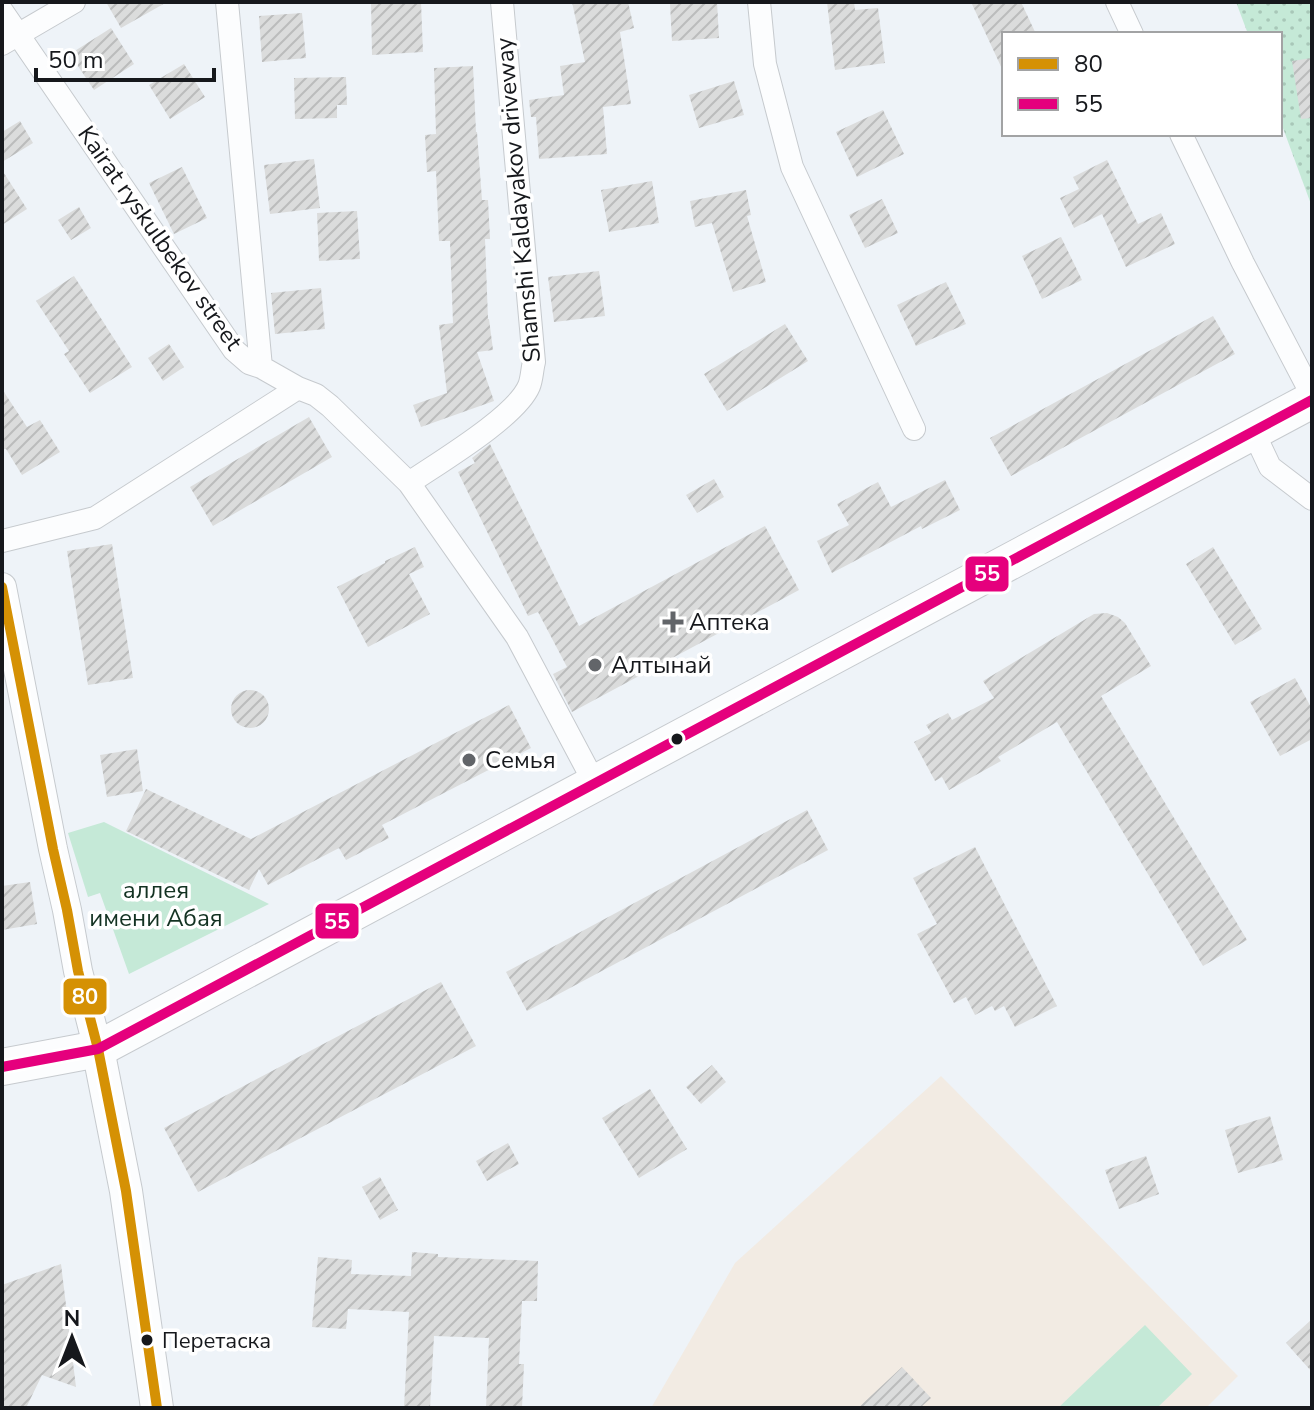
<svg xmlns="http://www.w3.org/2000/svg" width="1314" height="1410" font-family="'Nunito Sans',sans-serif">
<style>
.education{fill:#f2ebe3}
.park{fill:#c5e9d7}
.garden{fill:url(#garden-dots)}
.building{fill:url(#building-hatch)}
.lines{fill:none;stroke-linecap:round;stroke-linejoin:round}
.minor-casing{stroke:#c6cace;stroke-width:24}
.tertiary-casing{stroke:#c6cace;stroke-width:30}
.secondary-casing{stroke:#c6cace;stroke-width:34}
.primary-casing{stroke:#c6cace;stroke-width:38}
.minor{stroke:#fcfdfe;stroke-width:22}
.tertiary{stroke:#fcfdfe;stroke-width:28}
.secondary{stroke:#fcfdfe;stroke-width:32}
.primary{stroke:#fcfdfe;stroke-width:36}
.bus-1-casing{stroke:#fff;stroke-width:16}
.bus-2-casing{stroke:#fff;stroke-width:16}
.bus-1{stroke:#d59104;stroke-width:10}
.bus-2{stroke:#e5007d;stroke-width:10}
.poi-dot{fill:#626569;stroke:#fff;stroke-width:3}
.bus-dot{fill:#16181c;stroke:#fff;stroke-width:3}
.labels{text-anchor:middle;stroke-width:7;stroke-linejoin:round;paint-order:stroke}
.bus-label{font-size:22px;fill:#16181c;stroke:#fff;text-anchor:start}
.street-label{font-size:24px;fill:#16181c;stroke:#fff}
.poi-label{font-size:24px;fill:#16181c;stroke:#fff;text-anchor:start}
.park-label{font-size:24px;fill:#133222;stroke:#fff}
.line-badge{stroke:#fff;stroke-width:3}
.badge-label{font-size:22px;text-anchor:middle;font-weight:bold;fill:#fff}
</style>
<defs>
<pattern id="garden-dots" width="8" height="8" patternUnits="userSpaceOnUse" patternTransform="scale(2)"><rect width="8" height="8" fill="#c5e9d7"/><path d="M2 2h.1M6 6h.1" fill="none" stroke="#a8c7b8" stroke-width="1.8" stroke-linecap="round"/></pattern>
<pattern id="building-hatch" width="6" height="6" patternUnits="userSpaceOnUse" patternTransform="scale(2)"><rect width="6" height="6" fill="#dbdcdc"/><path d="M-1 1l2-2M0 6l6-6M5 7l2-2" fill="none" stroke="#bbbcbc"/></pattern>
</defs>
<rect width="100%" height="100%" fill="#eef3f8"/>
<!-- education -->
<path class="education" d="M941,1076L1238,1376L1206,1408H651L735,1263Z"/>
<!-- park -->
<path class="park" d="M104,822L269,904L129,974L100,893L88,897L68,833Z
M1145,1325L1192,1374L1157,1408H1058Z"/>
<!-- garden -->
<path class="garden" d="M1236,2H1312V207L1280,120V34H1248Z"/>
<!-- building -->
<path class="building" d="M106,2H167L121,28Z
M371,2H421L423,52L372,55Z
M572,2H628L634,28L620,32L631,104L603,107L607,154L539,159L536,117H531L529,100L564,95L560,66L585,62Z
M717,2L719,38L672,41L670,4Z
M827,2H854L855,10L878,8L885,63L835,70Z
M971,2H1021L1036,34H1004V73Z
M302,13L306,58L262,62L259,16Z
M111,28L134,64L94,90L70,54Z
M1312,58V118L1301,119L1292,61Z
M184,64L205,97L170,119L149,85Z
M473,66L476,132H477L482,200H488L490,239H485L488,319H489L493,350L477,352L494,401L421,427L413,405L447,393L439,325L453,323L450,241H439L436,171L427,172L425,135L436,134L434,68Z
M346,77L347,105H337V118L295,119L294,78Z
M734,81L744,115L699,128L689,95Z
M883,110L904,154L857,177L836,132Z
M20,121L33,143L2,162V132Z
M314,159L320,208L270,214L264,165Z
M1107,160L1138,224L1161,213L1175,244L1126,267L1102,214L1074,228L1060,198L1079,189L1073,177Z
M182,167L207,218L174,234L149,183Z
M2,170L27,209L2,225Z
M652,181L659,223L609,232L601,190Z
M746,190L751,215L747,216L766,282L733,292L712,223L695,227L690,201Z
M882,199L898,233L865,248L849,215Z
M79,207L91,228L71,240L58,220Z
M357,211L360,259L319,261L317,213Z
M1061,237L1082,280L1042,299L1022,256Z
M599,271L605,316L554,322L548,277Z
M74,276L132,367L90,393L64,354L69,351L36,301Z
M946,282L966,324L916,346L897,305Z
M321,288L325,329L275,334L271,293Z
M1213,316L1235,354L1011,476L990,438Z
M785,324L808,361L727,411L704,374Z
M169,344L184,367L163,381L148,358Z
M2,389L27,427L40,420L60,452L22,475L6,449H2Z
M309,417L332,457L213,526L190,487Z
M490,444L579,626L765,526L799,590L572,712L553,674L567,667L538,612L528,616L458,472L475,463L472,458Z
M714,479L724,497L697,513L686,495Z
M945,480L960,510L922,529L921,526L832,573L817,541L849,525L837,504L878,482L891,507Z
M112,544L133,678L88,685L67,551Z
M415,547L424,567L409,574L430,614L368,647L337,587L385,563V561Z
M1213,547L1262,629L1235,645L1186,564Z
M1107,613L1118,617L1125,623L1151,666L1101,696L1247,940L1203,966L1057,722L998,757L1001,761L949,790L942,777L935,781L914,742L931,733L926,725L948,713L952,720L994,698L983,681L1094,614Z
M1295,678L1312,709V739L1280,756L1250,702Z
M231 709a19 19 0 1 1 38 0a19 19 0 1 1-38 0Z
M509,705L531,748L382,825L389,838L346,860L339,848L268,885L259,869L249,890L126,831L146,789L251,839Z
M137,749L143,791L107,797L100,755Z
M807,810L828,850L527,1011L506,972Z
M975,847L1057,1006L1015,1027L1004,1006L995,1011L992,1006L975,1015L966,997L954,1003L917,934L937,924L913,878Z
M30,882L37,924L2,930V886Z
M441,982L476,1046L198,1192L164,1128Z
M712,1065L726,1082L701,1104L686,1087Z
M650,1089L687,1149L639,1178L602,1118Z
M1270,1116L1283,1160L1238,1173L1225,1130Z
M508,1143L519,1164L487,1181L476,1161Z
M1146,1156L1159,1194L1119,1209L1105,1170Z
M380,1177L398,1210L380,1220L362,1187Z
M412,1252L438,1254V1257L538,1261L537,1301H522L519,1364H524L522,1408H486L489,1338L434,1336L430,1408H404L409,1312L348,1309L346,1329L312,1327L318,1257L352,1260L351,1274L411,1276Z
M61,1264L76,1387L42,1375L26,1408H2V1285Z
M1312,1319V1372L1286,1343Z
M902,1367L931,1398L920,1408H858Z"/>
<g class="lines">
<!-- minor casing -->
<g class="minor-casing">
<path id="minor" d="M227,2L261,367
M759,2L765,64L792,167L914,429
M1117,2L1132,34
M2,11L234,350L249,363L261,367L298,388L316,395L330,406L409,483L517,637L594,782
M2,44L74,2
M1181,134L1243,263L1312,395
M1253,431L1270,467L1312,499
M409,483C438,463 516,417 529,386C532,379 532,369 534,362L502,2
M2,541L95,518L298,388"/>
</g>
<!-- tertiary casing -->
<g class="tertiary-casing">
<path id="tertiary" d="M2,587L53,849L67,910L78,971L98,1049"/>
</g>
<!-- secondary casing -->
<g class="secondary-casing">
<path id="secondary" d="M98,1049L126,1191L157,1408"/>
</g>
<!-- primary casing -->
<g class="primary-casing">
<path id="primary" d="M2,1067L98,1049L1312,400"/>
</g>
<!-- minor -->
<use href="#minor" class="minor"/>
<!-- tertiary -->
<use href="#tertiary" class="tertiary"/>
<!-- secondary -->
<use href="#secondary" class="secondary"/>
<!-- primary -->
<use href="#primary" class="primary"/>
<!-- bus-1 casing -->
<g class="bus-1-casing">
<path id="bus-1" d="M2,587L53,849L67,910L78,971L98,1049L126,1191L157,1408"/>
</g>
<!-- bus-2 casing -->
<g class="bus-2-casing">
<path id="bus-2" d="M2,1067L98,1049L1312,400"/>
</g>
<!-- bus-1 -->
<use href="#bus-1" class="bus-1"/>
<!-- bus-2 -->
<use href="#bus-2" class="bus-2"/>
</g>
<!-- markers -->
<g class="poi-dot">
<path d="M669 610h8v8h8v8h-8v8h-8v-8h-8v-8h8z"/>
<circle cx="595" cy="665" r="8"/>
<circle cx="469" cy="760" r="8"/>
</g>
<g class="bus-dot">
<circle cx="677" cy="739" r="7"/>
<circle cx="147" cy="1340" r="7"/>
</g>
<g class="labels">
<!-- bus labels -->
<g class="bus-label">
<text x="162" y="1348">Перетаска</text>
</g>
<!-- street labels -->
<g class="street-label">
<text transform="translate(518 200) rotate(-95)" y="8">Shamshi Kaldayakov driveway</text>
<text transform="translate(160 238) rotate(55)" y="8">Kairat ryskulbekov street</text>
</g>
<!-- poi labels -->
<g class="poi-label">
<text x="689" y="630">Аптека</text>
<text x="611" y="673">Алтынай</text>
<text x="485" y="768">Семья</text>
</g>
<!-- park labels -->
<g class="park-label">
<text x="156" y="898">аллея<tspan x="156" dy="28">имени Абая</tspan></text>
</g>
</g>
<g class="line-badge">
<rect x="964" y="555" width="46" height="38" rx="8" fill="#e5007d"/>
<rect x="314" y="902" width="46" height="38" rx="8" fill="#e5007d"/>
<rect x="62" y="977" width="46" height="39" rx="8" fill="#d59104"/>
</g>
<g class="badge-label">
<text x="987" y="581">55</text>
<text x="337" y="929">55</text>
<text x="85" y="1004">80</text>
</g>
<!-- border -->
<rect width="1314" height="1410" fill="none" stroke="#16181c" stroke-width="8"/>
<!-- legend -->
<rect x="1002" y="32" width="280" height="104" fill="#ffffff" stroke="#a2a3a4" stroke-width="2"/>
<rect x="1018" y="58" width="40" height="12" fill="#d59104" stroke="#a2a3a4" stroke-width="2"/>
<text x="1074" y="72" font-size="24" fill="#16181c">80</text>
<rect x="1018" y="98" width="40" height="12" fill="#e5007d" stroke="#a2a3a4" stroke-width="2"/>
<text x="1074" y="112" font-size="24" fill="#16181c">55</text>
<!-- north arrow -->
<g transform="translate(72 1338)" stroke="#ffffff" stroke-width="6" paint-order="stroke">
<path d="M0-6L14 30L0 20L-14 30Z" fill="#16181c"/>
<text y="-12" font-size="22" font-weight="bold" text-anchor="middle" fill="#16181c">N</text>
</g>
<!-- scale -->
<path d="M36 68v12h178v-12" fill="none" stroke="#16181c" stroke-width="4"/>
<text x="48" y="68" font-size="24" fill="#16181c" stroke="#ffffff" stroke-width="6" paint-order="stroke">50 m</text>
</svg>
